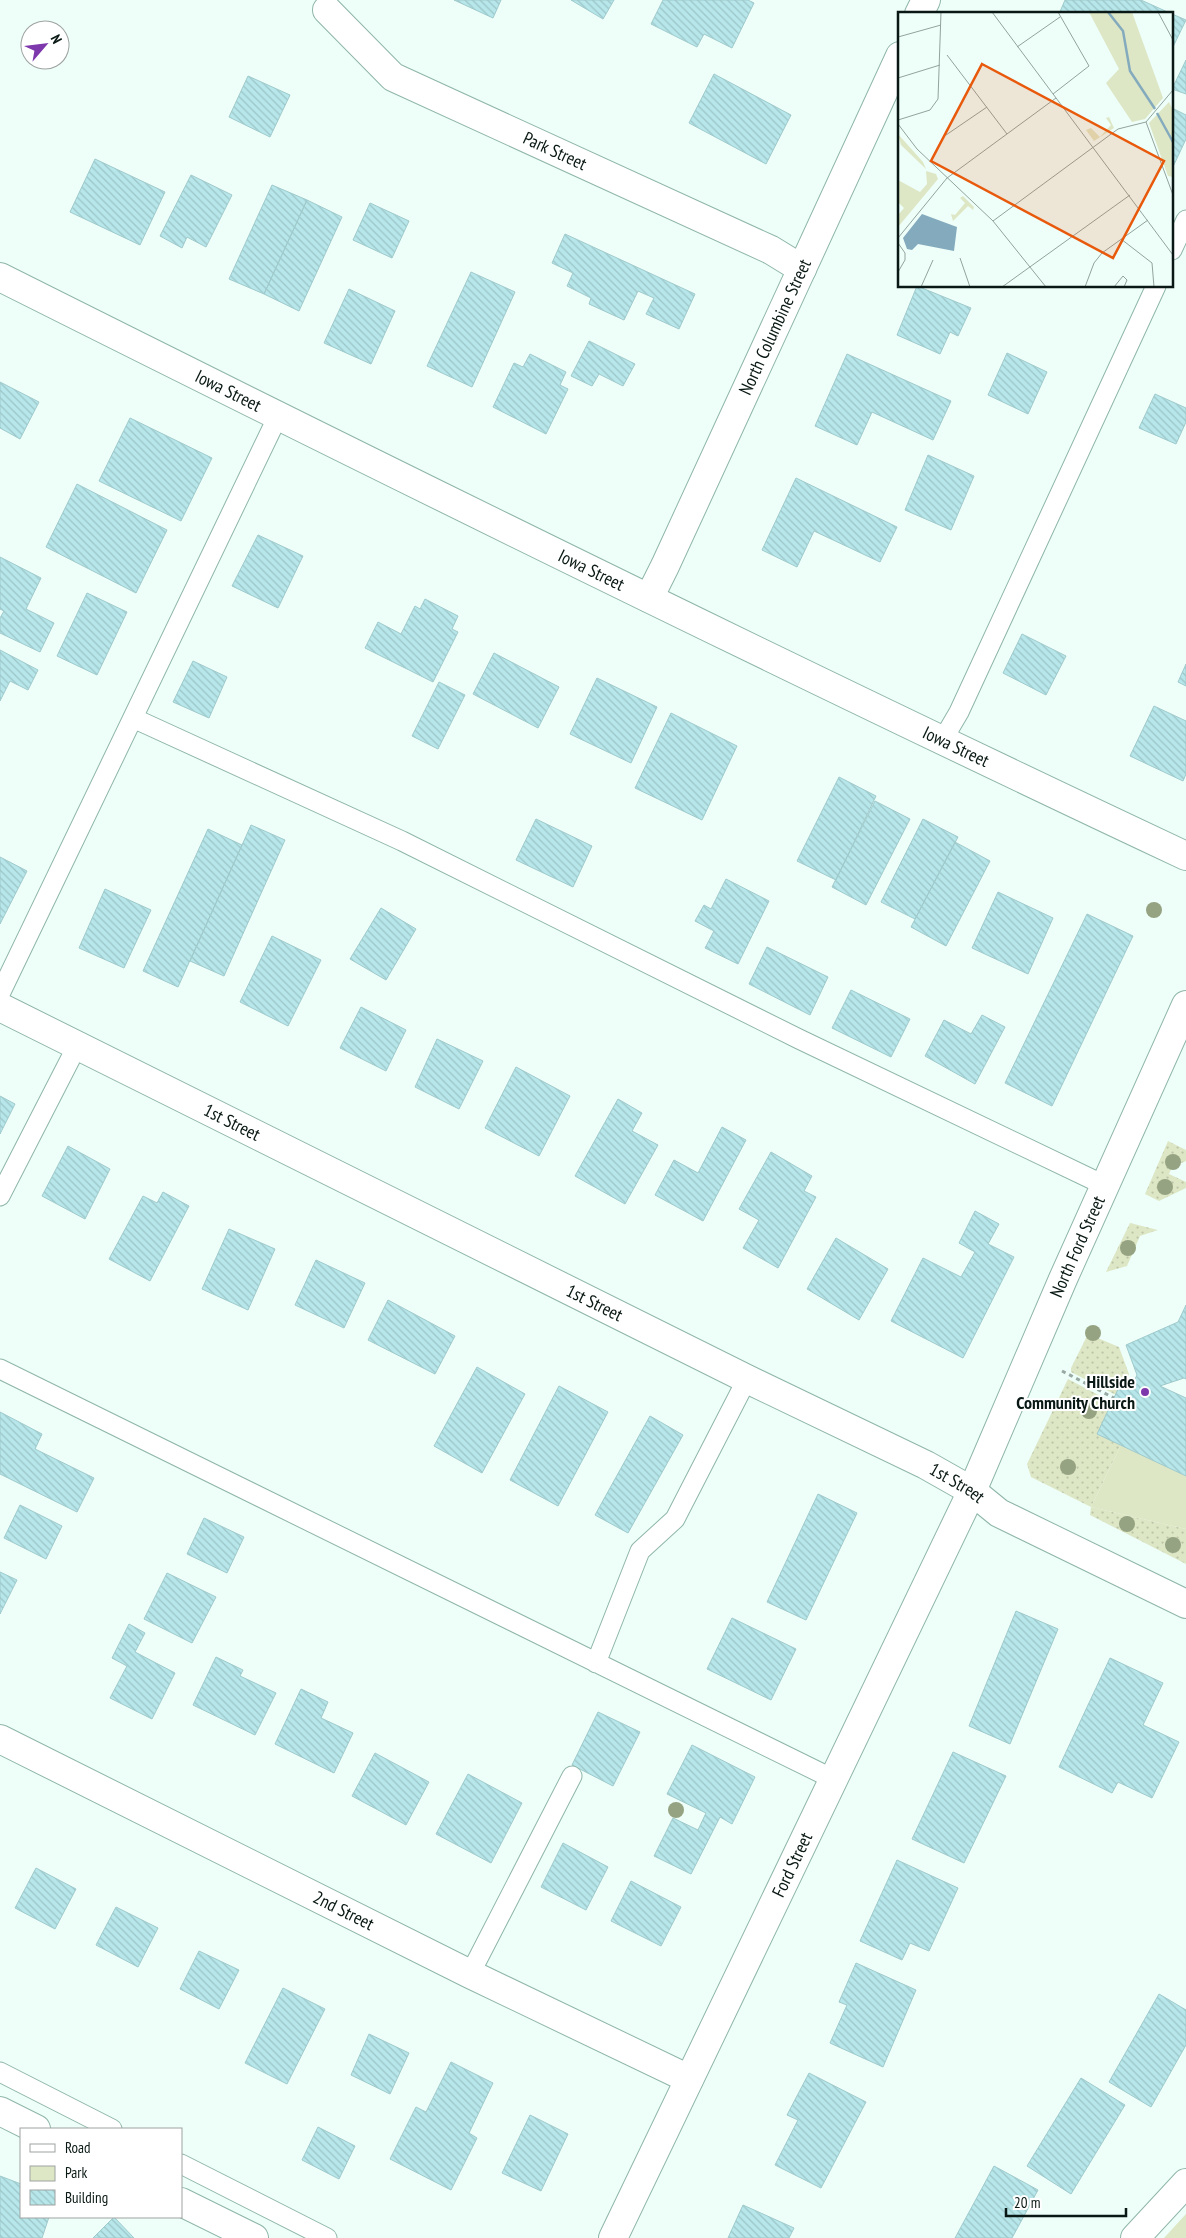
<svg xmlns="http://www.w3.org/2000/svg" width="1186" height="2238" font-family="'PT Sans Narrow',sans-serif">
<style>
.grass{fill:url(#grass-dots)}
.park{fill:#dee7c5}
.building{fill:url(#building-back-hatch);stroke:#9fcacc}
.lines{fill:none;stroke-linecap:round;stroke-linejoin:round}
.lane-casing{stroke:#8fb6a9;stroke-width:21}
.street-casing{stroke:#8fb6a9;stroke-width:30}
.secondary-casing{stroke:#8fb6a9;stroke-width:30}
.path{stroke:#98a8a3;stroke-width:3;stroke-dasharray:4 4;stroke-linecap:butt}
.lane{stroke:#fff;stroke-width:19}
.street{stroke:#fff;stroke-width:28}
.secondary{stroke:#fff;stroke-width:28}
.tree{fill:#95a382}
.poi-dot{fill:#7d38ac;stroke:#fff;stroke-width:2}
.labels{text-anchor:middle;stroke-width:4;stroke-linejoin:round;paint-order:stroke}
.street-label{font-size:18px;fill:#091814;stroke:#fff}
.poi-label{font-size:18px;font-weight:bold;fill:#091814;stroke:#fff;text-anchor:end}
.inset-river{fill:none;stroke:#84abbd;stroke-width:2.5}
.inset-road{fill:none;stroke:#92a29d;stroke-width:1}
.view{fill:#e8590c;fill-opacity:0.15;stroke:#e8590c;stroke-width:2.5}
.inset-edge{fill:none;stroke:#091814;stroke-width:2.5}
</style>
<defs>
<pattern id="grass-dots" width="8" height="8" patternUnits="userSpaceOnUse" patternTransform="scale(1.25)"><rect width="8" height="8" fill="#dee7c5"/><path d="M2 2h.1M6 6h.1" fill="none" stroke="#bdc5a8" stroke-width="1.8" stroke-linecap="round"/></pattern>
<pattern id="building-back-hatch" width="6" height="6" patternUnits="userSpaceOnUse" patternTransform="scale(1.25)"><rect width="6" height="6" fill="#b7e7ea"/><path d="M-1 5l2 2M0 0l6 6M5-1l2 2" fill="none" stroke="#9cc5c8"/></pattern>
</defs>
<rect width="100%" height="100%" fill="#eefef9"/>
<!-- grass -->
<path class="grass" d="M1168,1141L1186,1150V1161L1172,1167L1169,1174L1186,1182V1188L1159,1201L1145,1194Z
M1130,1223L1158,1230L1140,1236L1127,1266L1106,1272Z
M1088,1334L1119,1347L1129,1374L1124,1386L1120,1385L1116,1395L1071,1372V1368Z
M1068,1379L1112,1402L1121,1445L1091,1507L1186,1529V1564L1090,1515L1091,1507L1031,1477L1027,1464Z"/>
<!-- park -->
<path class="park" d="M1121,1445L1186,1476V1529L1091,1507Z
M1186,2214V2238H1164Z"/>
<!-- building -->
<path class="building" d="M454,0H501L493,18Z
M571,0H614L603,19Z
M663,0H748L754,3L732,48L704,34L697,47L651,24Z
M1065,0H1141L1172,14H1059Z
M1172,14L1186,20L1172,49Z
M1186,60V94L1172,89Z
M714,74L791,115L766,164L689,123Z
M248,76L290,95L270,137L229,117Z
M1172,108L1186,115V139L1172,169Z
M95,159L165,192L140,245L70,212Z
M191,175L232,195L206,247L187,237L182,248L160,236Z
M272,185L307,200L264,294L229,279Z
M307,200L342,217L299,311L264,294Z
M370,203L409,221L392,258L353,240Z
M565,234L695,294L679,329L646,314L654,298L638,291L624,320L589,304L591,298L567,286L573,273L552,263Z
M471,272L515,292L472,387L427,366Z
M917,286L971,308L958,336L950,332L940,354L897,335Z
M349,289L395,311L371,364L324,343Z
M589,341L635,364L623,386L599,374L592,386L571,376Z
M1007,353L1047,372L1028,414L988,395Z
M530,354L566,372L560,385L568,389L546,434L493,407L514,363L523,367Z
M847,354L951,401L933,440L872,412L857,445L815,426Z
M0,382L39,402L20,439L0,428Z
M1155,394L1186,408V422L1176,444L1139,428Z
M130,418L212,458L181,521L99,481Z
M928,455L974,476L951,530L905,510Z
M796,478L897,527L880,562L814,531L797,567L762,550Z
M77,484L167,530L136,593L46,547Z
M258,535L303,556L278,608L232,586Z
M0,557L41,578L26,609L54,623L40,652L0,633V618L4,611L0,609Z
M87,593L127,612L97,675L57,656Z
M425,599L458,616L452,629L458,632L433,682L365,648L378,622L401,634L415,606L420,609Z
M1022,634L1066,656L1046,695L1003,673Z
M0,650L38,670L28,690L10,681L0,701Z
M494,653L559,687L538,728L473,694Z
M193,661L227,677L209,718L173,702Z
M1186,664V686L1178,682Z
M597,678L657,707L631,763L570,734Z
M439,682L465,695L438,749L412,736Z
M1154,706L1186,721V774L1183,781L1130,756Z
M671,713L737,746L702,820L635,788Z
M839,777L876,796L836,880L797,861Z
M875,801L910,819L866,905L832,887Z
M536,819L592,846L573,887L516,860Z
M923,819L958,837L915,919L881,902Z
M251,825L285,840L224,976L190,961Z
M208,829L242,845L178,987L143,971Z
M955,842L990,861L946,946L911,927Z
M0,857L27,871L0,924Z
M726,879L769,901L738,964L705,948L714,931L695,921L704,905L711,909Z
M105,889L151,910L124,968L79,948Z
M998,892L1053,918L1028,974L972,948Z
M381,908L416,929L386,980L350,959Z
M1087,914L1133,936L1052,1106L1005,1083Z
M272,936L321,960L288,1026L240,1002Z
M767,947L828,977L810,1015L749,984Z
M851,990L910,1019L891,1057L832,1028Z
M361,1007L406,1030L386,1071L340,1048Z
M982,1015L1005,1027L975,1084L925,1056L944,1020L971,1034Z
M437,1039L483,1061L459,1109L415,1087Z
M516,1067L570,1096L539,1156L485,1128Z
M0,1096L15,1104L0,1134Z
M618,1099L642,1113L632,1131L658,1145L625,1204L575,1176Z
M722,1127L746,1140L703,1221L655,1195L674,1160L698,1173Z
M68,1146L110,1169L85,1219L42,1196Z
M771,1152L812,1176L804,1191L816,1197L778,1268L743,1248L759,1220L739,1209Z
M163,1192L189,1206L150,1281L109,1259L143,1196L157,1203Z
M975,1211L999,1224L988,1244L1014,1257L963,1358L891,1321L923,1258L961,1277L975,1252L959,1243Z
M229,1229L275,1249L248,1310L202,1289Z
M836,1238L888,1269L859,1320L807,1289Z
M316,1260L365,1283L344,1328L295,1305Z
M388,1300L455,1336L435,1374L368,1340Z
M1186,1305V1379L1184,1378L1160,1386L1186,1398V1476L1097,1434L1120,1385L1130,1389L1137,1375L1126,1345L1178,1322Z
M477,1367L525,1394L482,1473L434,1446Z
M559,1386L608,1412L558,1506L510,1480Z
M0,1412L42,1434L35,1449L94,1478L77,1512L0,1474Z
M650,1416L683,1435L628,1533L595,1515Z
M818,1494L857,1513L806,1620L767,1602Z
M20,1505L62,1526L46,1559L4,1538Z
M204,1518L244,1537L227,1573L187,1554Z
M0,1572L17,1580L0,1614Z
M167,1573L216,1597L192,1643L144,1619Z
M1016,1611L1058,1629L1010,1744L969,1726Z
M732,1618L796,1649L771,1700L707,1669Z
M129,1624L145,1633L135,1652L175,1673L152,1719L110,1698L127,1666L112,1658Z
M216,1657L243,1670L240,1676L276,1693L255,1735L193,1705Z
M1110,1658L1163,1683L1143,1725L1179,1742L1152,1798L1118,1782L1112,1793L1059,1767Z
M301,1689L328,1702L321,1718L353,1733L334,1773L275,1744Z
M598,1712L640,1732L613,1786L572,1765Z
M692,1745L755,1777L732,1824L720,1817L691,1874L654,1856L673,1818L698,1830L706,1813L667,1794Z
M953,1752L1006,1776L964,1863L912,1839Z
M375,1753L429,1782L406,1825L352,1796Z
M468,1774L522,1803L491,1863L436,1834Z
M563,1843L608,1867L586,1910L541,1887Z
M897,1860L958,1888L929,1951L910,1943L902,1960L860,1941Z
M36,1868L76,1889L55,1929L15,1908Z
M631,1881L681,1907L661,1946L611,1921Z
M116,1907L158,1928L138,1967L96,1945Z
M199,1951L239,1970L219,2009L180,1989Z
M856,1963L916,1990L883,2067L830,2043L847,2005L839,2002Z
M283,1988L325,2009L287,2084L245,2063Z
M1159,1994L1186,2010V2045L1151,2107L1109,2082Z
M369,2034L409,2053L390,2094L351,2075Z
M451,2062L493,2083L469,2133L477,2138L451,2190L390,2159L416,2107L426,2112Z
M809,2073L866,2102L821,2188L775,2165L798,2120L787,2115Z
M1081,2078L1125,2105L1071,2194L1027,2166Z
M530,2115L568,2134L541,2191L502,2173Z
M318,2127L355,2146L339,2179L302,2160Z
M994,2166L1038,2190L1012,2238H955Z
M0,2176L21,2184V2217H49L42,2238H0Z
M743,2205L794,2228L789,2238H728Z
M114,2217L134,2238H93Z"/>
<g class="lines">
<!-- lane casing -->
<g class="lane-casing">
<path id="lane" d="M1172,250L1186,220
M133,718L402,841L799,1039L1106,1186
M942,741L959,712L1156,286
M0,994L278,416
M0,1196L77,1046
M0,1369L833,1779
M596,1663L640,1551L675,1519L747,1379
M470,1974L572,1776
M0,2072L112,2129
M181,2164L327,2238"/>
</g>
<!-- street casing -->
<g class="street-casing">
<g id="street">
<path id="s1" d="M327,10L393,77L771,250L802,269"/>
<path d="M919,14L926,0"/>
<path id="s2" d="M0,277C393,474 788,669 1186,856"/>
<path id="s3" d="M649,598L665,566L900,56"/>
<path id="s4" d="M0,1007L747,1379L926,1465L972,1491L999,1513L1186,1604"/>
<path id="s5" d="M0,1739L470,1974L689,2079"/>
<path d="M0,2111L36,2129"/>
<path d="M181,2202L254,2238"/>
<path d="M1135,2238L1186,2183"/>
</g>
</g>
<!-- secondary casing -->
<g class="secondary-casing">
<g id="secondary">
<path id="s6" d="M613,2238L972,1491L1063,1279L1186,1005"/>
</g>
</g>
<!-- path -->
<path class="path" d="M1062,1371L1114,1398"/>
<!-- lane -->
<use href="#lane" class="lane"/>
<!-- street -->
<use href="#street" class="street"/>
<!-- secondary -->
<use href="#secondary" class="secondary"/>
</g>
<!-- trees -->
<g class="tree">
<circle cx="1154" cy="910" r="8"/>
<circle cx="1173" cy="1162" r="8"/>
<circle cx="1165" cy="1187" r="8"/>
<circle cx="1128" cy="1248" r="8"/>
<circle cx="1093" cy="1333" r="8"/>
<circle cx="1089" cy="1411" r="8"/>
<circle cx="1068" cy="1467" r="8"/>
<circle cx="1127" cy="1524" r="8"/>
<circle cx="1173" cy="1545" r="8"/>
<circle cx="676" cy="1810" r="8"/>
</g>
<!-- markers -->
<circle class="poi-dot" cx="1145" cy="1392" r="5"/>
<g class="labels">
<!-- street labels -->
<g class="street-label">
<text dy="6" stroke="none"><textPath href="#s1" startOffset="272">Park Street</textPath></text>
<text dy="6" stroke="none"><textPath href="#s3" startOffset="299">North Columbine Street</textPath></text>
<text dy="6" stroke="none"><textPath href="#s2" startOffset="255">Iowa Street</textPath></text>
<text dy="6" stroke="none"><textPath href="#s2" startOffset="660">Iowa Street</textPath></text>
<text dy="6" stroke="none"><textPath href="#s2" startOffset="1065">Iowa Street</textPath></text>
<text dy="6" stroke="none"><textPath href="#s4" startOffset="259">1st Street</textPath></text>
<text dy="6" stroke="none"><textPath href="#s6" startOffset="1095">North Ford Street</textPath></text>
<text dy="6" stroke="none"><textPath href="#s4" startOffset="664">1st Street</textPath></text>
<text dy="6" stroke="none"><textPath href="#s4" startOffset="1069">1st Street</textPath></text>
<text dy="6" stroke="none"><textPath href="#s6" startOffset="414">Ford Street</textPath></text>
<text dy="6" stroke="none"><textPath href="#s5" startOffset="384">2nd Street</textPath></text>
</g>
<!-- poi labels -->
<g class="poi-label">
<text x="1135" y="1388">Hillside<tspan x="1135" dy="21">Community Church</tspan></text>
</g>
</g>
<!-- overview -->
<g transform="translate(898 12)">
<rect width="275" height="275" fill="#eefef9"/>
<path d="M211,105L216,116L196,129L188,118L193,116L202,125L213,113L208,106ZM0,122L25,150L28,157L3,133ZM28,159L38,162L40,167L0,215V203L6,196L0,190V168L22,180L29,172ZM65,184L76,195L75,198L70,194L55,209L53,202L57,203L67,191L62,186Z" fill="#dee7c5"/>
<path d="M191,0H234L265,86L247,107L234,110L208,71L221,57ZM271,90L275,98V165L270,164L251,111Z" fill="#dee7c5"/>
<path d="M24,202L59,215L56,239L20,232L14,238L9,237L5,226Z" fill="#84abbd"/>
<path class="inset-river" d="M210,0L225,19L232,59L257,97M259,101L275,130"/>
<path class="inset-road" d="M94,0L275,243M260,0L275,28M0,25L43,13M119,35L162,5M49,43L109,122M0,66L42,53M155,82L191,54L160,0M0,108L32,98L40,87L43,0M248,110L275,183M0,112L19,137L95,209L148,275M48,123L89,95M95,209L220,117L248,110L275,78M0,226L49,166L158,86M223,227L254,251L256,275M0,231L7,241V248L0,260M62,246L72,275M23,275L35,248M104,275L232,183M187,275L196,251L204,241L250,208M216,275L225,264L229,268L226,275"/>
<path class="view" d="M84,52L266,149L215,246L33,149Z"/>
<rect width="275" height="275" class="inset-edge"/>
</g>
<!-- legend -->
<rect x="20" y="2128" width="162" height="90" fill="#ffffff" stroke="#9da3a1"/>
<rect x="30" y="2144" width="25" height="8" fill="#ffffff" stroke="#9da3a1"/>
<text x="65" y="2153" font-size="15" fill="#091814">Road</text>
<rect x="30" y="2166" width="25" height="15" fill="#dee7c5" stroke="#9da3a1"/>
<text x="65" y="2178" font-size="15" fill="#091814">Park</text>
<rect x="30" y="2190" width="25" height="15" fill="url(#building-back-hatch)" stroke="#9da3a1"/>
<text x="65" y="2203" font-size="15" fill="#091814">Building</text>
<!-- north arrow -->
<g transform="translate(45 45) rotate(62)"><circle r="24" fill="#ffffff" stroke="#9da3a1"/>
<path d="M0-4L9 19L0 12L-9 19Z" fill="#7d38ac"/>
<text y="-8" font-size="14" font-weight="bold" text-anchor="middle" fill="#091814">N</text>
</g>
<!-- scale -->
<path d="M1006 2208v8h120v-8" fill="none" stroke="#091814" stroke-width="2.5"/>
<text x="1014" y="2208" font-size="15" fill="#091814" stroke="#ffffff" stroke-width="4" paint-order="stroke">20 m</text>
</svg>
